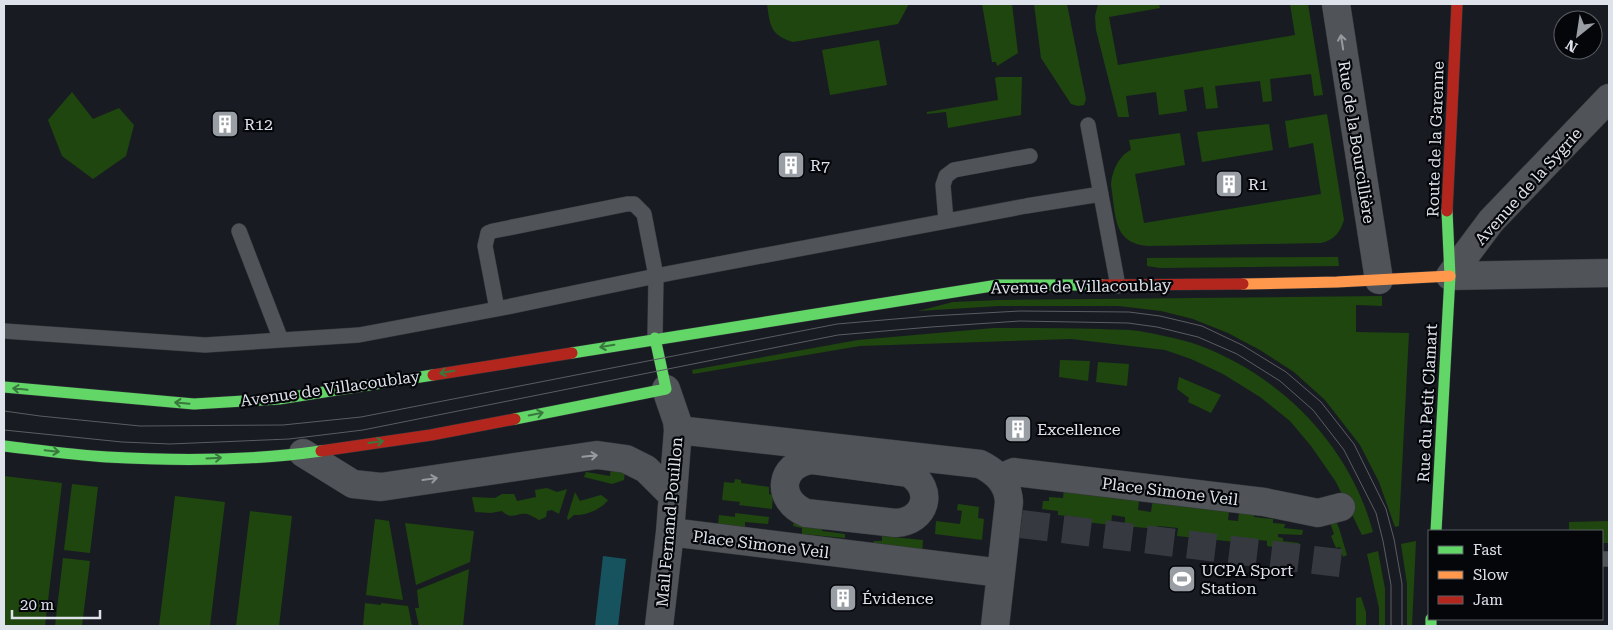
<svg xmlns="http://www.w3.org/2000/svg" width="1613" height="630" font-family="'Roboto Serif',serif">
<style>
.green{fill:#1f460e}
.water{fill:#17535e}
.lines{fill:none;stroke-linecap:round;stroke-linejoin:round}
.street-tunnel{stroke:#363a40;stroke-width:28;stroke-dasharray:28 14;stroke-linecap:butt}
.lane-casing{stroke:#34373b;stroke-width:16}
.street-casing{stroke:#34373b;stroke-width:29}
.fast-casing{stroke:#34373b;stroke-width:12}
.slow-casing{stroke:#34373b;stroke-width:12}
.jam-casing{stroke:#34373b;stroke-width:12}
.lane{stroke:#505358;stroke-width:15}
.street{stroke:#505358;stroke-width:28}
.fast{stroke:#63d668;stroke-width:11}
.slow{stroke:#ff974d;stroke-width:11}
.jam{stroke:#b3261e;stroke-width:11}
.tram{stroke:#5a5d62;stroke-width:1}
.oneway{stroke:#979aa1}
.oneway2{stroke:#38783e}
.labels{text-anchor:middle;stroke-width:4.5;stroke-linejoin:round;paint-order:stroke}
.poi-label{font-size:16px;fill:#dee2ea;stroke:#04060a;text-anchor:start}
.street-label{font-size:16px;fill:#dee2ea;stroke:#04060a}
</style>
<rect width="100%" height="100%" fill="#181c22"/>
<!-- green -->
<path class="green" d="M767,4H909L898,24L793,42C770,35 770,25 767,4Z
M982,4H1012L1018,53L997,66L996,62H992Z
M1034,4H1067L1086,99L1084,105L1078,106L1071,104L1041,58Z
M1098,4H1159L1160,8L1109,17L1118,65L1295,35L1290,4H1308L1323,95L1314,96L1311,74L1270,79L1272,101L1263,102L1260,81L1215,86L1218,108L1206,109L1203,87L1184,90L1187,111L1159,115L1156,92L1126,96L1129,117H1118L1096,30L1095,16Z
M879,40L887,85L830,95L822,50Z
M998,77H1022L1021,115L948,128L946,112L927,114V112L998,100L995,78Z
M72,92L93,119L119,108L134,125L126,156L93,179L62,156L48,120Z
M1327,114L1344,220C1340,233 1334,240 1321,243L1149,246C1112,244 1116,214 1111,185C1112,172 1118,156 1131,150L1129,140L1180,133L1185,165L1135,174L1144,223L1321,194L1313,143L1289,148L1285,121Z
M1269,124L1273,150L1202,162L1197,132Z
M1338,257L1339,266L1160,268L1147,266V258Z
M1382,296V306L1356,305V332L1409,333L1399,526L1395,527L1379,482L1360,445L1325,400L1294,372L1260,350L1228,333L1193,319L1161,311L1119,306H999L918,311L953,302L999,300Z
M994,328C1029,328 1065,328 1101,329C1113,330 1126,329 1139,331C1155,334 1182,339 1198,345C1282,376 1350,446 1373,532L1362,535L1336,482L1311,446L1290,421L1260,397L1223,374L1191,359L1165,350L1071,339L860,346L693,374L692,370L858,340Z
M1060,360L1090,361L1088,381L1059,377Z
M1098,362L1129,364L1127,386L1096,382Z
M1179,377L1221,395L1211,413L1188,402L1189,398L1177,389Z
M611,466L625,469L624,480L612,484L584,477L586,472L610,476Z
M4,476L62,483L45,626H4Z
M735,479L741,480V483L769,487V494L773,495L772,509L739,505L740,502L722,500L724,482L734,483Z
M72,484L98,487L90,553L64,550Z
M547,488L557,492L567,489L559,514L552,510L547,511L546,517L539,520C536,518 530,515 527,514C517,512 512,521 502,511L491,513L475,512L472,497L495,498L502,494H514L517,501L536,497L535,490Z
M1064,488L1111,496V498L1139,501L1138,510L1151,512L1153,499L1229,511L1228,520L1238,521L1239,512L1254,514V517L1273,519V523L1285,524L1284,528L1303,530L1302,535L1278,534V537L1283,538V541L1299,543V550L1267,546V541L1236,537V542L1177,536L1178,528L1158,526L1157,529L1125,526V517L1112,515L1111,525L1077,521V517L1058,515V511L1042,509L1043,501H1049V497L1063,498Z
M575,492L580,501L601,495L608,500C602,509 585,516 574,515L568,520L567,518Z
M175,496L225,502L210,626H159Z
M958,504L979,507L978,518L984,519L982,540L935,534L936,521L960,524L962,511L957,510Z
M250,511L292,516L279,626H236Z
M735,513L769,517L768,524L745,522V527L718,524L719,515L735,517Z
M1334,517L1339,528L1347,555L1343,557L1340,547L1336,548L1331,536L1334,534L1330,522Z
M375,519L389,521L403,600L366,595Z
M1609,521V543H1602V531H1569V522Z
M794,522L823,525L822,531L845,534V538L802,534V528L793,526Z
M405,523L474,531L470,562L416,585Z
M882,536L923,540L922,553L873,544L874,541H882Z
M1416,541L1412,626H1407V584L1401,544Z
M1378,551L1385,589V626H1379V608L1367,554Z
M63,558L90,561L82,626H55Z
M469,569L463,626H419L415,608H419L417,590Z
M1361,597L1366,612V626H1356V598Z
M365,603L381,605V603L408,606L412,626H363Z"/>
<!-- water -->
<path class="water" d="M603,556L626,559L618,626H595Z"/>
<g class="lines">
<!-- street-tunnel -->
<path class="street-tunnel" d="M1021,524L1347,564"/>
<!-- lane casing -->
<g class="lane-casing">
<path id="lane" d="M1088,125L1118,286
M946,221L943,185L946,176L954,170L1030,156
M239,231L281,340
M4,331L205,345L359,335L497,309
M655,338L656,276L644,214L634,204H627L493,231L488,233L485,246L497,309L656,276L671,273L1026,206L1101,194
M1602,559H1609"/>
</g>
<!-- street casing -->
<g class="street-casing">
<path id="street" d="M1336,4L1379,280
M1450,276L1491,221L1609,98
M1450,276L1609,273
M678,430L980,464C996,472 1008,483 1009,502L995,626
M303,453L353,484L381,487L597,455L626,459L646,469L673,496
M812,460L909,473C935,490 926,521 896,523L806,513C775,500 779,464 812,460Z
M1000,478L1014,472L1264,502L1318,513L1341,507
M670,532L1001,573
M659,626L670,532L678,430L677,421L666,389"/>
</g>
<!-- fast casing -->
<g class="fast-casing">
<path id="fast" d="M572,353L998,285H1103
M4,387L194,404L279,399L433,375
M515,419L666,389L655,338
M4,446C38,450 73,455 107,457C177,461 251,461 321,451
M1436,531L1450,276L1447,211
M1431,619V626"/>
</g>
<!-- slow casing -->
<g class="slow-casing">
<path id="slow" d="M1243,284L1337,282L1450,276"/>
</g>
<!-- jam casing -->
<g class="jam-casing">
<path id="jam" d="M1447,211L1457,4
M1103,285L1243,284
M433,375L572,353
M321,451L431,435L515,419"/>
</g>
<!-- lane -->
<use href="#lane" class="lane"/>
<!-- street -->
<use href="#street" class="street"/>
<!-- fast -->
<use href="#fast" class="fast"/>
<!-- slow -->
<use href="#slow" class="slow"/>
<!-- jam -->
<use href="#jam" class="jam"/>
<!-- tram -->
<path class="tram" d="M4,411L40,416L140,426L283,425L361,417L837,324L930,316L1020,311L1129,312L1160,316L1202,326L1242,345L1286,372L1321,402L1354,444L1386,509L1394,539L1402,584V626
M4,430L122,442L170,444L289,439L363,430L838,335L931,327L1020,321L1128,323L1157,327L1198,337L1237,354L1280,381L1313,410L1344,450L1376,513L1383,541L1391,585V626"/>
</g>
<!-- one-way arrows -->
<defs><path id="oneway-shaft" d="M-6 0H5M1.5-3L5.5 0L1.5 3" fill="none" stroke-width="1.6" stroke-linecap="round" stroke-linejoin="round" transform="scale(1.25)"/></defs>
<g class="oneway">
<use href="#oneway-shaft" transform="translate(1342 42) rotate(-99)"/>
<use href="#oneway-shaft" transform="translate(590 456) rotate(-6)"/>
<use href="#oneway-shaft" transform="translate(430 479) rotate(-8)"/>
</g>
<g class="oneway2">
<use href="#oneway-shaft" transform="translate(607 346) rotate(171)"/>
<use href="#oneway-shaft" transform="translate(447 372) rotate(171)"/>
<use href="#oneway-shaft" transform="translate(20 389) rotate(-174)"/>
<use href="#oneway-shaft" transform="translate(182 403) rotate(-175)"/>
<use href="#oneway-shaft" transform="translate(536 414) rotate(-11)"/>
<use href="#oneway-shaft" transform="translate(376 442) rotate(-8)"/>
<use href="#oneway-shaft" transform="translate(52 451) rotate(6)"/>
<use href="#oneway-shaft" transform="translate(214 458) rotate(-3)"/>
</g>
<!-- icons -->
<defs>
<g id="building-square" transform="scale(1.4375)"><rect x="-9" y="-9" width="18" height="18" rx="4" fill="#999da4" stroke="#04060a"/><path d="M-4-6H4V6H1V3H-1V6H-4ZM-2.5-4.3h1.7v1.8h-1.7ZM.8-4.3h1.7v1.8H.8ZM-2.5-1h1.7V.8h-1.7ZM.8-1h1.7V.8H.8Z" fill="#fff"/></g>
<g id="stadium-square" transform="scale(1.4375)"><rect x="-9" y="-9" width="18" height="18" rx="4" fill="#999da4" stroke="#04060a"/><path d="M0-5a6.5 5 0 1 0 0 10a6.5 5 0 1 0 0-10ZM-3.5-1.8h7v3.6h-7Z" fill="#fff"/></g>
</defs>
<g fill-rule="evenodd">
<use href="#building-square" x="225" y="124"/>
<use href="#building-square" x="791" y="165"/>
<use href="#building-square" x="1229" y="184"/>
<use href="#building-square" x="1018" y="429"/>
<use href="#stadium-square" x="1182" y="579"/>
<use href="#building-square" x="843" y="598"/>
</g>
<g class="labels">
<!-- poi labels -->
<g class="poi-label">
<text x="244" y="130">R12</text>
<text x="810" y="171">R7</text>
<text x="1248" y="190">R1</text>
<text x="1037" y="435">Excellence</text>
<text x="1201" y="576">UCPA Sport<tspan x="1201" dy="18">Station</tspan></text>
<text x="862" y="604">Évidence</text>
</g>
<!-- street labels -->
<g class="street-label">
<text transform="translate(1435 139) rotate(-88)" y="6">Route de la Garenne</text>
<text transform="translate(1357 142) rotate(81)" y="6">Rue de la Bourcillière</text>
<text transform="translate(1528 186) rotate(-48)" y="6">Avenue de la Sygrie</text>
<text transform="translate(1081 286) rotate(-1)" y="6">Avenue de Villacoublay</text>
<text transform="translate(330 388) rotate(-8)" y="6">Avenue de Villacoublay</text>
<text transform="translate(1427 403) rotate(-87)" y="6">Rue du Petit Clamart</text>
<text transform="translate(1170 491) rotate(7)" y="6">Place Simone Veil</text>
<text transform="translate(669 522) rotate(-85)" y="6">Mail Fernand Pouillon</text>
<text transform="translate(761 544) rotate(7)" y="6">Place Simone Veil</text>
</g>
</g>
<!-- border -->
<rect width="1613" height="630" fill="none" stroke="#dee2ea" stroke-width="10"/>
<!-- legend -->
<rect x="1428" y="530" width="175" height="90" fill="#04060a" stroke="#5b5e64"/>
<rect x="1438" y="546" width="25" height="8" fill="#63d668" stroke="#5b5e64"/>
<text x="1473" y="555" font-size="15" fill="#dee2ea">Fast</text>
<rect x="1438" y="571" width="25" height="8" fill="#ff974d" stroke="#5b5e64"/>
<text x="1473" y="580" font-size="15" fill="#dee2ea">Slow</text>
<rect x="1438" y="596" width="25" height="8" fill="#b3261e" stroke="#5b5e64"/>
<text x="1473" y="605" font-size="15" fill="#dee2ea">Jam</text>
<!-- north arrow -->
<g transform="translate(1578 35) rotate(210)"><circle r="24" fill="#04060a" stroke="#5b5e64"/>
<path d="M0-4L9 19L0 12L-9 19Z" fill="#999da4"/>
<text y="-8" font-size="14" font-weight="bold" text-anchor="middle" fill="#dee2ea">N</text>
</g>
<!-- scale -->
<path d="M12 610v8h88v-8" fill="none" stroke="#dee2ea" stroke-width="2.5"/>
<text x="20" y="610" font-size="15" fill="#dee2ea" stroke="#04060a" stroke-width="4" paint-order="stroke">20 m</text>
</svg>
